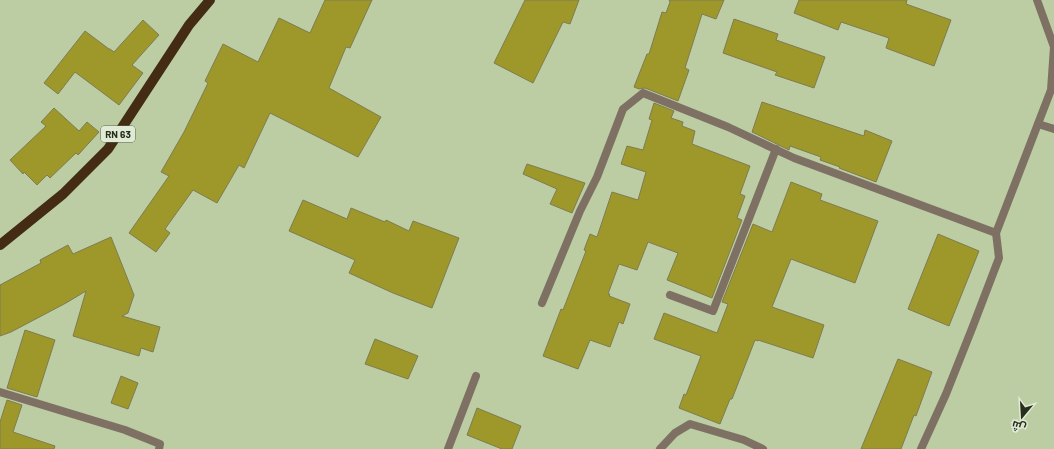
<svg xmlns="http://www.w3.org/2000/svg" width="1054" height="449" font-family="Barlow,Cairo,sans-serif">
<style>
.building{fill:#9e972a;stroke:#7e7c52}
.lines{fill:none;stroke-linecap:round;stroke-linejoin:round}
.lane{stroke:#7e7063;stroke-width:8}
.street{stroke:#7e7063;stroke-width:8}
.primary{stroke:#432c13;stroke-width:10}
.labels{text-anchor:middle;stroke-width:3.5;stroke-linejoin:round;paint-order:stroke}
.shield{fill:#e1ead4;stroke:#5f6654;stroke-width:1}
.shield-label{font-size:10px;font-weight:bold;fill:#272e1d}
</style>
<rect width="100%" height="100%" fill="#bccda3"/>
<!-- building -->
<path class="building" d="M325,0H372L350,48L346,47L329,88L381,117L358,157L270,113L244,168L239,165L217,203L193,190L165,229L170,233L156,252L129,233L169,176L161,172L184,132L208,83L205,81L223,44L258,62L279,18L310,33Z
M525,0H579L570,24L563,22L533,83L494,63Z
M669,0H724L716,19L702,14L685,68L689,70L678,101L645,88L639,89L634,87L647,54H649L662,12L666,13L670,2Z
M799,0H907L906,4L951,20L934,66L886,48L889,38L841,22L838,30L794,13Z
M734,19L778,34L776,40L825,57L814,88L775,75L777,72L723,53Z
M143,20L159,35L132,65L143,73L119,105L75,72L58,94L44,83L85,31L109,49H110L114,52Z
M762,102L864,136L865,130L892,141L876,182L839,168L840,167L820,160L821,157L790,146L789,150L752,132Z
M654,103L674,111L671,118L683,122L682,126L695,131L692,144L750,166L740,194L745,196L737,218L742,220L712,298L667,280L678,253L648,242L637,270L619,264L608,294H610L609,296L630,304L623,324L619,322L610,347L590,340L578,369L543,356L561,309L563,310L586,251L584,250L590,234L597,237L612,192L638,200L646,172L621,164L627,146L643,150L652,120L649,119Z
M54,108L79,131L87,122L99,132L78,155L76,153L50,178L47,175L37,185L24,172L23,174L10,160L46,126L41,122Z
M527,164L585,183L572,213L550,204L557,189L523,174Z
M791,182L822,194L820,200L878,221L855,283L791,259L772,307L824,325L813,358L758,340V341L755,340L732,399H730L720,424L679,408L684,394L686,395L701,356L654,339L664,313L717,333L728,304L722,302L753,224L772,232Z
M303,200L347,219L351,208L385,222L386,220L409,231L413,221L459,238L432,308L393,293L349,273L355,260L289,231Z
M938,234L979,251L949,326L908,309Z
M111,237L134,295L128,313L122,316L160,327L153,352L141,348L139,356L73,336L86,291L66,303L11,332L0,336V285L41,263L40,260L68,245L73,254Z
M25,330L55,340L37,397L7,388Z
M375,339L418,356L408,379L365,364Z
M898,359L932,372L916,416L914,415L901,449H861Z
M121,376L138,383L128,409L111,403Z
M7,400L22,405L13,432L55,446L54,449H0V422Z
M477,408L521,426L512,449H502L467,435Z"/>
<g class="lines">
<!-- lane -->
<path class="lane" d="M1038,124L1054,129
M670,295L713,311L776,149
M660,449L675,433L690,424L744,440L763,449
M921,449L946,394L973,326L999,258L996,233"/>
<!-- street -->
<path class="street" d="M542,303L580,211L597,177L623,109L643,93L728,127L794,158L996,233L1051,90L1054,47L1037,0
M0,392L125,430L160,444L159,449
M448,449L476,376"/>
<!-- primary -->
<path class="primary" d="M0,245L63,194L108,149L189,25L210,0"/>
</g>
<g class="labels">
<!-- shield labels -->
<rect class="shield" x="101" y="126" width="34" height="16" rx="3"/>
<g class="shield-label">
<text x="118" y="138">RN 63</text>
</g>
</g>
<!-- north arrow -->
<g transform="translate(1022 417) rotate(198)" stroke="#e1ead4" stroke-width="3" paint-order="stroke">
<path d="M0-3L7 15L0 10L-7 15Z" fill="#272e1d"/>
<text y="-6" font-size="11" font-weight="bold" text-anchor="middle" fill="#272e1d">ش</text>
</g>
</svg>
